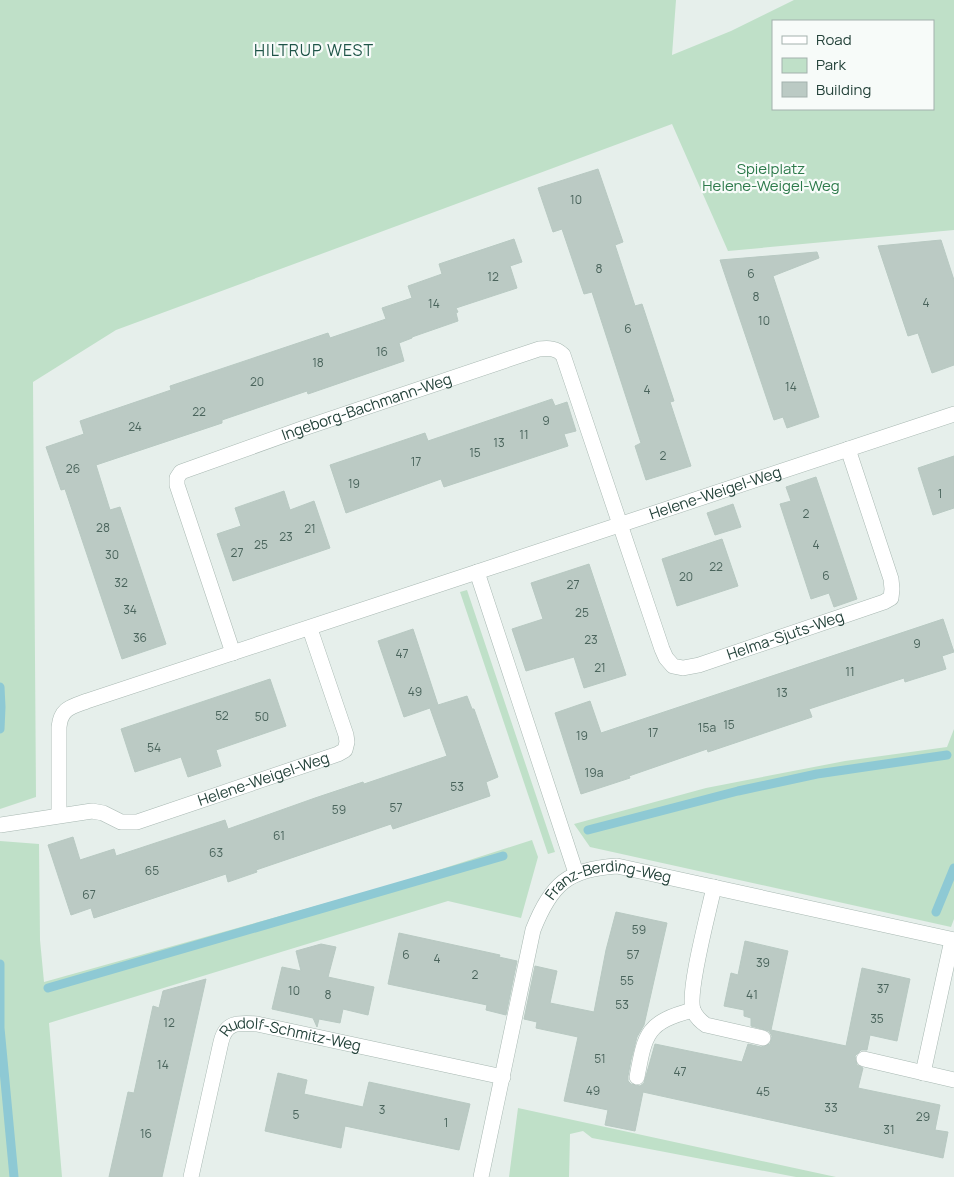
<svg xmlns="http://www.w3.org/2000/svg" width="954" height="1177" font-family="Manrope,sans-serif">
<style>
.green{fill:#bfe0c8;fill-rule:evenodd}
.lines{fill:none;stroke-linecap:round;stroke-linejoin:round}
.stream{stroke:#8ec9d4;stroke-width:9}
.building{fill:#bbcac4;stroke:#b8c9c2}
.minor-casing{stroke:#a8b8b2;stroke-width:16}
.minor{stroke:#fff;stroke-width:15}
.labels{text-anchor:middle;stroke-width:4.5;stroke-linejoin:round;paint-order:stroke}
.number-label{font-size:12px;fill:#4a645c}
.park-label{font-size:15px;fill:#2d7a4b;stroke:#f7fbf9}
.street-label{font-size:15px;fill:#24423a;stroke:#f7fbf9}
.neighbourhood-label{font-size:16px;letter-spacing:1px;fill:#1f5548;stroke:#f7fbf9}
</style>
<rect width="100%" height="100%" fill="#e6efeb"/>
<!-- green -->
<path class="green" d="M0,0H676L672,55L731,31L794,0H954V230L728,251L672,124L116,330L33,382L36,797L0,809ZM773,21H933V109H773Z
M467,590L555,852L548,854L460,592Z
M954,729V919L951,927L590,847L574,824L706,788L845,761L947,747Z
M532,840L538,857L521,918L448,901L49,1023L62,1177H0V841L39,844L40,940L44,982L398,883Z
M518,1108L836,1177H796L592,1138L583,1131L570,1134L569,1177H509Z"/>
<g class="lines">
<!-- stream -->
<path class="stream" d="M0,687L1,707L0,729
M588,830L738,791L817,774L947,755
M936,912L954,868
M0,964V1028L14,1177
M48,988L503,856"/>
</g>
<!-- building -->
<path class="building" d="M598,169L623,242L615,245L635,306L642,304L674,401L670,402L691,466L646,480L635,446L641,443L592,292L584,294L562,229L553,232L538,188Z
M514,239L522,262L510,266L517,288L456,308L458,312L456,313L458,321L412,337V338L399,343L404,361L308,394L307,391L222,420V423L96,465L110,510L120,507L166,644L122,659L65,489L61,490L46,447L84,434L80,421L171,390L170,386L328,333L330,338L386,319L382,308L412,298L408,286L442,274L439,264Z
M941,240L954,280V365L932,373L918,333L908,336L878,246Z
M817,252L819,258L773,276L819,417L787,428L783,417L774,420L720,260Z
M552,399L555,406L567,402L576,431L564,434L568,446L444,487L441,479L346,513L330,465L425,433L428,441Z
M954,456V508L933,515L918,468Z
M816,477L857,599L834,607L829,593L811,599L780,504L791,501L786,487Z
M284,491L290,510L314,501L330,548L233,581L217,534L241,526L235,508Z
M733,504L741,527L715,535L707,513Z
M722,539L738,586L677,606L662,559Z
M589,564L626,675L584,688L574,657L526,671L512,629L543,619L531,583Z
M943,619L954,652L942,656L946,669L905,682L904,678L809,709L812,717L708,752L707,749L629,776L630,778L581,794L555,713L590,701L601,733Z
M413,629L438,705L467,696L472,709H474L498,777L486,782L490,796L393,829L391,824L256,870L257,872L228,882L226,874L94,918L91,908L71,915L48,845L73,837L80,860L114,849L116,856L225,820L228,829L315,798L363,782L364,784L447,756L430,708L404,717L378,641Z
M270,679L286,726L216,750L221,766L188,777L181,757L135,772L121,729Z
M616,912L667,923L644,1025L637,1037L631,1060L628,1076V1081L631,1084L640,1086L644,1083L655,1044L742,1062L748,1044L761,1047L770,1044L772,1036L769,1031L751,1026V1018L744,1016V1010L724,1006L731,973L738,975L745,941L788,951L771,1030L846,1046L862,968L910,979L897,1041L870,1035L867,1050H861L855,1056L857,1065L863,1068L858,1088L940,1105L935,1130L948,1132L943,1158L643,1092L635,1131L605,1125L608,1110L564,1101L578,1037L536,1028L537,1022L524,1019L535,966L557,971L550,1003L594,1012L606,950Z
M399,933L500,955L499,957L517,961L506,1015L486,1010L487,1005L388,984Z
M321,944L336,947L328,977L374,987L368,1015L343,1009L340,1023L319,1019L317,1027L313,1018L272,1009L282,967L301,971L296,951Z
M206,979L162,1177H109L128,1092L134,1093L153,1006L159,1008L163,991Z
M278,1073L307,1080L304,1094L363,1107L369,1082L470,1104L459,1150L345,1126L341,1148L265,1131Z"/>
<g class="lines">
<!-- minor casing -->
<g class="minor-casing">
<g id="minor">
<path id="s1" d="M477,572L954,414"/>
<path id="s2" d="M233,653L177,485V478L181,472L304,428L539,349C549,348 556,348 563,355L662,649L666,658L673,666L683,668L699,665L884,602L891,598L892,589L891,579L848,449"/>
<path d="M59,815V727C61,708 71,707 87,701L477,572L576,873"/>
<path id="s3" d="M0,825L92,811L103,813L121,822H137L338,754L345,750L347,742L346,735L310,629"/>
<path d="M714,887C709,911 687,991 693,1010C696,1017 700,1021 706,1025L763,1038"/>
<path d="M864,1059L954,1080"/>
<path d="M923,1073L952,940"/>
<path d="M637,1077C645,1033 647,1022 693,1010"/>
<path id="s4" d="M191,1177L221,1042C226,1021 239,1023 257,1024L503,1077"/>
<path id="s5" d="M481,1177L533,930C551,884 568,869 617,866L954,940"/>
</g>
</g>
<!-- minor -->
<use href="#minor" class="minor"/>
</g>
<g class="labels">
<!-- number labels -->
<g class="number-label">
<text x="576" y="204">10</text>
<text x="599" y="273">8</text>
<text x="751" y="278">6</text>
<text x="493" y="281">12</text>
<text x="756" y="301">8</text>
<text x="926" y="307">4</text>
<text x="434" y="308">14</text>
<text x="764" y="325">10</text>
<text x="628" y="333">6</text>
<text x="382" y="356">16</text>
<text x="318" y="367">18</text>
<text x="257" y="386">20</text>
<text x="791" y="391">14</text>
<text x="647" y="394">4</text>
<text x="199" y="416">22</text>
<text x="546" y="425">9</text>
<text x="135" y="431">24</text>
<text x="524" y="439">11</text>
<text x="499" y="447">13</text>
<text x="475" y="457">15</text>
<text x="663" y="460">2</text>
<text x="416" y="466">17</text>
<text x="73" y="473">26</text>
<text x="354" y="488">19</text>
<text x="940" y="498">1</text>
<text x="806" y="518">2</text>
<text x="103" y="532">28</text>
<text x="310" y="533">21</text>
<text x="286" y="541">23</text>
<text x="261" y="549">25</text>
<text x="816" y="549">4</text>
<text x="237" y="557">27</text>
<text x="112" y="559">30</text>
<text x="716" y="571">22</text>
<text x="826" y="580">6</text>
<text x="686" y="581">20</text>
<text x="121" y="587">32</text>
<text x="573" y="589">27</text>
<text x="130" y="614">34</text>
<text x="582" y="617">25</text>
<text x="140" y="642">36</text>
<text x="591" y="644">23</text>
<text x="917" y="648">9</text>
<text x="402" y="658">47</text>
<text x="600" y="672">21</text>
<text x="850" y="676">11</text>
<text x="415" y="696">49</text>
<text x="782" y="697">13</text>
<text x="222" y="720">52</text>
<text x="262" y="721">50</text>
<text x="729" y="729">15</text>
<text x="707" y="732">15a</text>
<text x="653" y="737">17</text>
<text x="582" y="740">19</text>
<text x="154" y="752">54</text>
<text x="594" y="777">19a</text>
<text x="457" y="791">53</text>
<text x="396" y="812">57</text>
<text x="339" y="814">59</text>
<text x="279" y="840">61</text>
<text x="216" y="857">63</text>
<text x="152" y="875">65</text>
<text x="89" y="899">67</text>
<text x="639" y="934">59</text>
<text x="406" y="959">6</text>
<text x="633" y="959">57</text>
<text x="437" y="963">4</text>
<text x="763" y="967">39</text>
<text x="475" y="979">2</text>
<text x="627" y="985">55</text>
<text x="883" y="993">37</text>
<text x="294" y="995">10</text>
<text x="328" y="999">8</text>
<text x="752" y="999">41</text>
<text x="622" y="1009">53</text>
<text x="877" y="1023">35</text>
<text x="169" y="1027">12</text>
<text x="600" y="1063">51</text>
<text x="163" y="1069">14</text>
<text x="680" y="1076">47</text>
<text x="593" y="1095">49</text>
<text x="763" y="1096">45</text>
<text x="831" y="1112">33</text>
<text x="382" y="1114">3</text>
<text x="296" y="1119">5</text>
<text x="923" y="1121">29</text>
<text x="446" y="1127">1</text>
<text x="889" y="1134">31</text>
<text x="146" y="1138">16</text>
</g>
<!-- park labels -->
<g class="park-label">
<text x="771" y="174">Spielplatz<tspan x="771" dy="17">Helene-Weigel-Weg</tspan></text>
</g>
<!-- street labels -->
<g class="street-label">
<text dy="5" stroke="none"><textPath href="#s2" startOffset="388">Ingeborg-Bachmann-Weg</textPath></text>
<text dy="5" stroke="none"><textPath href="#s1" startOffset="251">Helene-Weigel-Weg</textPath></text>
<text dy="5" stroke="none"><textPath href="#s2" startOffset="1044">Helma-Sjuts-Weg</textPath></text>
<text dy="5" stroke="none"><textPath href="#s3" startOffset="274">Helene-Weigel-Weg</textPath></text>
<text dy="5" stroke="none"><textPath href="#s5" startOffset="355">Franz-Berding-Weg</textPath></text>
<text dy="5" stroke="none"><textPath href="#s4" startOffset="218">Rudolf-Schmitz-Weg</textPath></text>
</g>
<!-- neighbourhood labels -->
<g class="neighbourhood-label">
<text x="314" y="56">HILTRUP WEST</text>
</g>
</g>
<!-- legend -->
<rect x="772" y="20" width="162" height="90" fill="#f7fbf9" stroke="#a3b1ad"/>
<rect x="782" y="36" width="25" height="8" fill="#ffffff" stroke="#a3b1ad"/>
<text x="816" y="45" font-size="15" fill="#24423a">Road</text>
<rect x="782" y="58" width="25" height="15" fill="#bfe0c8" stroke="#a3b1ad"/>
<text x="816" y="70" font-size="15" fill="#24423a">Park</text>
<rect x="782" y="82" width="25" height="15" fill="#bbcac4" stroke="#a3b1ad"/>
<text x="816" y="95" font-size="15" fill="#24423a">Building</text>
</svg>
